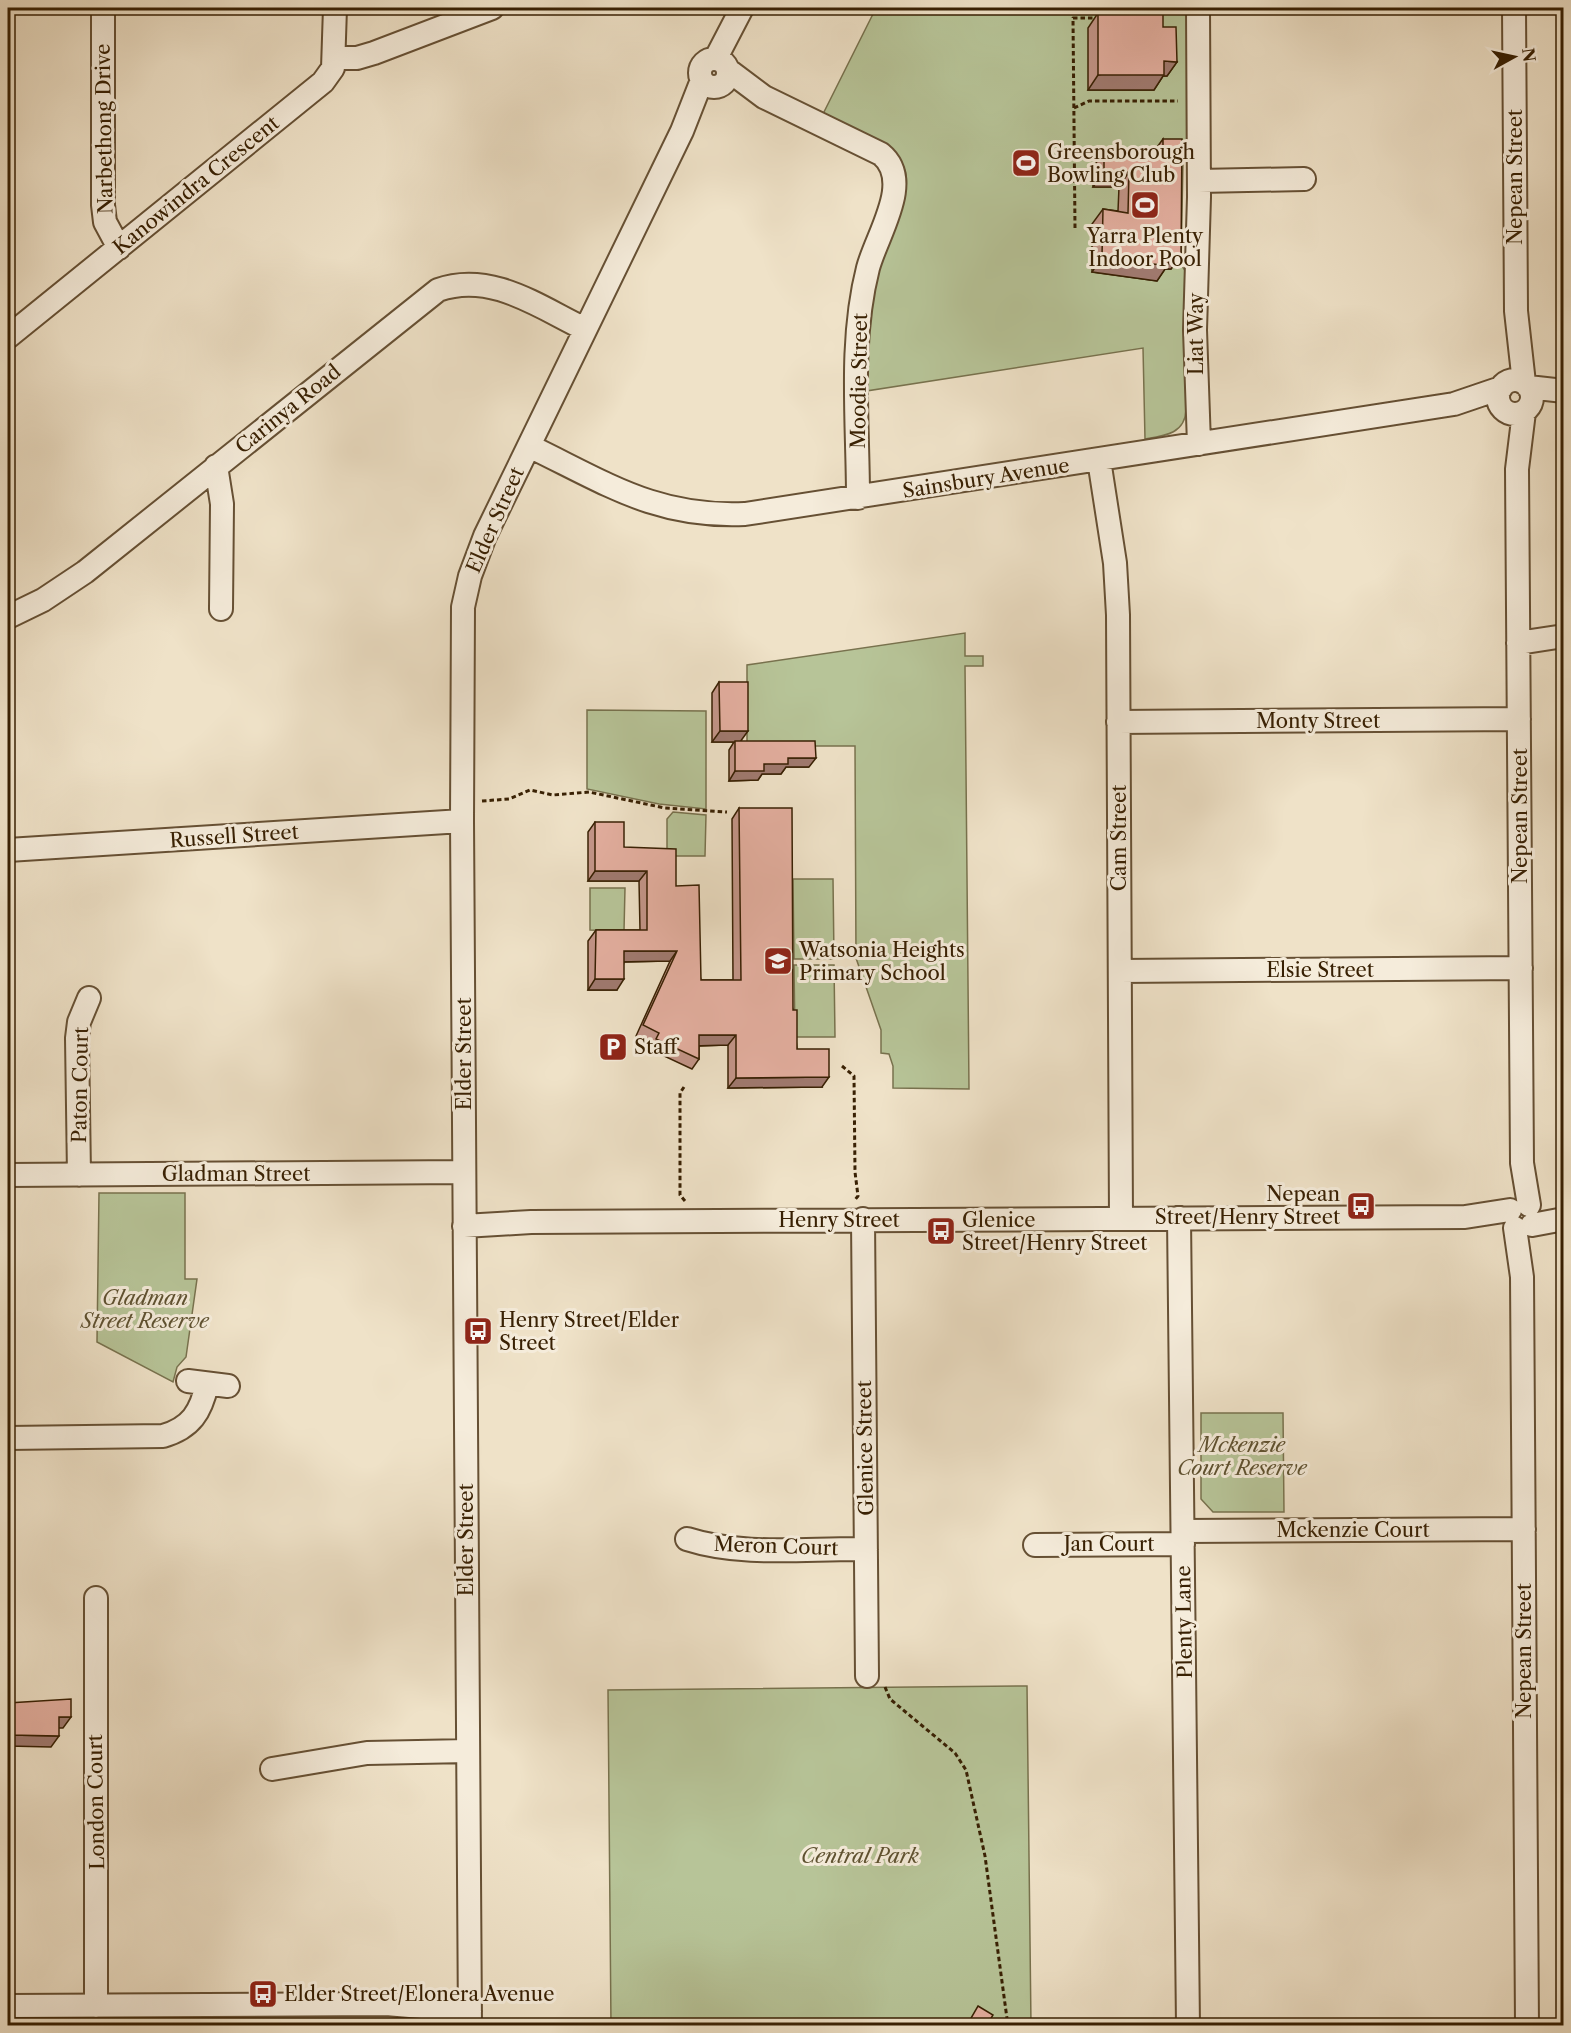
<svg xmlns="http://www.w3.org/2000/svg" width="1571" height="2033" font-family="'Libre Caslon Text',serif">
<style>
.green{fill:#b7c498;stroke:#78724e;stroke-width:1.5}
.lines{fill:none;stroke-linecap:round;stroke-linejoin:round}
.minor-casing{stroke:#665034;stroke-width:26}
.path{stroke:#382003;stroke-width:3;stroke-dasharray:4.5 3;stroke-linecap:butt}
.minor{stroke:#f5ecdb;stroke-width:22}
.wall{fill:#c4968a;stroke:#382003;stroke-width:1.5}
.shaded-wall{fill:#a07a70;stroke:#382003;stroke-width:1.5}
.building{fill:#e4afa0;stroke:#382003;stroke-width:1.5}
.labels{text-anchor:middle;stroke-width:6;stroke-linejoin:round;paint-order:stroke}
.street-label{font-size:20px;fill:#382003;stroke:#f5ecdb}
.poi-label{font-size:20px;fill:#382003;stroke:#f5ecdb;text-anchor:start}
.park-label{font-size:20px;font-style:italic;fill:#5e5130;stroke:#f5ecdb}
</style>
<rect width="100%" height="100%" fill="#efe2c8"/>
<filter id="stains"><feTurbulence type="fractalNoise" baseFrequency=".00333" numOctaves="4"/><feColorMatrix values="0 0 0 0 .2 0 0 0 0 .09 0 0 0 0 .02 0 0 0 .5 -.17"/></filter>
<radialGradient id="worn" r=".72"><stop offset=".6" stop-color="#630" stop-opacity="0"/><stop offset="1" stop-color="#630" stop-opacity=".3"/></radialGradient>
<!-- green -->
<path class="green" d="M876,8H1189V152L1183,161L1181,265L1187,273L1186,410C1185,434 1164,436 1145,439L1143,348L866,391C867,339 870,291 887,241C894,221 917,183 901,163C895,154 836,124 822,116Z
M965,633V656H983V666H965L969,1089L893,1088V1066L889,1054L881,1053V1030L856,958L855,746H747V665Z
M587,710L706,711V809L659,804L587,789Z
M673,812L706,815L705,856H667V819Z
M793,879H833L834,959H794Z
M590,888H625L624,931L590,930Z
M794,965H834L835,1037H795Z
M99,1193H185V1279H197L186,1357L177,1367L173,1382L97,1342Z
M1201,1413H1283L1284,1512H1213L1201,1499Z
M1027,1686L1031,2025H611L608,1690Z"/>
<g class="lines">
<!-- minor casing -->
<g class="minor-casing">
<path id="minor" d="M103,8V205L105,222L119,248
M1198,8L1199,197L1195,330L1199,444
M1514,8L1516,311L1524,383
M335,58H357L374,53L492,8
M716,58L742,8
M700 73a14 14 0 1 1 28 0a14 14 0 1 1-28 0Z
M728,70L764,97L881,154C914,181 877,234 868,268C849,342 858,422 858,498
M1199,181L1304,179
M8,337L323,82L333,68L335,8
M1498 397a17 17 0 1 1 34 0a17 17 0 1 1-34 0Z
M1528,387L1564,391
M1524,412L1517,469L1522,1163L1529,1205
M529,446C606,483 656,518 745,514L1454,404L1501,388
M1099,460L1115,563L1118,615L1121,1218
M216,466L222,504L221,609
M8,617L43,600L85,572L438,290C491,271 539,307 585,329
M1518,643L1564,636
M1118,722L1519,719
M8,850L462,821
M1120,971L1521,968
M8,1175L464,1172
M79,1175L77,1038L79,1022L89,998
M1179,1218L1188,2026
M863,1219L867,1676
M1532,1225L1564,1219
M464,1226L531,1222L1465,1217L1510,1210
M1515,1228L1522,1277L1527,2026
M188,1381L228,1386
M8,1438L163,1436C191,1428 201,1412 207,1384
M1183,1531L1524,1529
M687,1539C743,1557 807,1548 866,1549
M1035,1545L1183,1544
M272,1769L367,1753L468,1751
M8,2006L386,2004L470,2011
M96,2006V1598
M470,2026L462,821L463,607L470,576L485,536L682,131L702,80"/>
</g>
<!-- path -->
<path class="path" d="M1074,108L1089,101H1178
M1075,228L1073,18H1094L1095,22
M482,801L509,799L530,790L553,795L589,792L665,808L727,812
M842,1066L854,1076L855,1172L858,1196L854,1201
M684,1087L680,1093V1195L685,1201
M885,1687L890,1699L955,1753L966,1770L985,1856L1008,2026"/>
<!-- minor -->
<use href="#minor" class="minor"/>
</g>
<!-- wall -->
<path class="wall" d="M1109,8H1134V13L1163,27L1177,62L1167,76H1163L1154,90H1088V28L1098,13H1108V10Z
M1163,139L1181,255L1171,269H1165L1157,281L1092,272V224L1103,209L1118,211L1119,187H1093V167L1104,152L1155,150Z
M719,682L741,741L809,767H786L781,774H762L758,780L729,781V750L734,742H712V693Z
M739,808L793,1010L797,1049L822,1087L728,1088V1045L699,1046V1059L692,1069L649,1049L652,1043L636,1036L670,961L624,962L617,990H588V941L596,930H640L639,881H588V832L595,822L624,847L676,886L701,980H733L732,819Z"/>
<!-- shaded-wall -->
<path class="shaded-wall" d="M1164,61L1177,62L1167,76H1163L1154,90H1088L1098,75Z
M1104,172H1129L1119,187H1093Z
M1169,254L1181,255L1171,269H1165L1157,281L1092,272L1102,257Z
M720,731H748L740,742H712Z
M788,758H816L809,767H786L781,774H762L758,780L729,781L735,771Z
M595,871H647L639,881H588Z
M624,951H677L670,961L617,962Z
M595,979H624L617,990H588Z
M699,1035H736L728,1045L692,1046Z
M829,1077L822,1087L728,1088L736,1078Z
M59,1717H71L63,1728H51Z
M9,1735L59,1736L51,1747L8,1746V1736Z"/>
<!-- building -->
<path class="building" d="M1118,8H1134V13H1163V27H1176L1177,62L1164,61V75H1098V13H1118Z
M1163,139H1182L1181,255L1169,254L1168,266L1102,257L1103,209L1128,213L1129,172H1104V152L1163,149Z
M719,682H748V731H720Z
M735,741H815L816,758H788V764H764V771H735Z
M739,808H792L793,1010H797V1049H829V1077L736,1078V1035H699V1059L656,1039L659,1033L643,1025L677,951H624V979H595L596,930H647V871H595V822H624V847L676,849V886L699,885L701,980H741Z
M71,1699V1717H59V1736L9,1735L8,1703Z
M978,2006L993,2015L987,2025H967Z"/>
<!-- icons -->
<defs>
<g id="stadium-square" transform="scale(1.5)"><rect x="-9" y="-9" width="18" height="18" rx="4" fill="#8f2418" stroke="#f5ecdb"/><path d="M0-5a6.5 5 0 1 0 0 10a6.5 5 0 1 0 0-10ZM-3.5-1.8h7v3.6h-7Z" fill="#fff"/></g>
<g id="school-square" transform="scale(1.5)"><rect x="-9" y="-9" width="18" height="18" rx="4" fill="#8f2418" stroke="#f5ecdb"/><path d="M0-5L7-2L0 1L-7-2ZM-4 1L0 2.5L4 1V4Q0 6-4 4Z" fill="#fff"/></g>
<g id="parking-square" transform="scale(1.5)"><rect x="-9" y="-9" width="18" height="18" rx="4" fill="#8f2418" stroke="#f5ecdb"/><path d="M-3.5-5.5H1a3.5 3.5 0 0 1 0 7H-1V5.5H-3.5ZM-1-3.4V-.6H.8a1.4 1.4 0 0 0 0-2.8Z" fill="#fff"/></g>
<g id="bus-square" transform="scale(1.5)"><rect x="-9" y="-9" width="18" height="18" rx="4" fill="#8f2418" stroke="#f5ecdb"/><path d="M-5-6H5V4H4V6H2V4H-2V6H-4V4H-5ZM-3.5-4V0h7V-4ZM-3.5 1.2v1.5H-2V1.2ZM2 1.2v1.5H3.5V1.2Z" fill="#fff"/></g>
</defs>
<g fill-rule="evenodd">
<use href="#stadium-square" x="1026" y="163"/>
<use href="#stadium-square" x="1145" y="205"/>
<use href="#school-square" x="778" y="961"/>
<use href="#parking-square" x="613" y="1047"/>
<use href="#bus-square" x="1361" y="1206"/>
<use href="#bus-square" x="941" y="1231"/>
<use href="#bus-square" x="478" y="1331"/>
<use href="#bus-square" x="263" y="1994"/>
</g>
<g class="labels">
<!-- street labels -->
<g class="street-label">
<text transform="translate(104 129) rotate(-91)" y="7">Narbethong Drive</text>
<text transform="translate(1515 177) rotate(-90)" y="7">Nepean Street</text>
<text transform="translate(196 185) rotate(-39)" y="7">Kanowindra Crescent</text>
<text transform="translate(1196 334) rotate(-90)" y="7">Liat Way</text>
<text transform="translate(859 381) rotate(-89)" y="7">Moodie Street</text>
<text transform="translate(288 409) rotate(-39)" y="7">Carinya Road</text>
<text transform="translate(986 478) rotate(-9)" y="7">Sainsbury Avenue</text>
<text transform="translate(495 520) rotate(-66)" y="7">Elder Street</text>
<text x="1318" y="728">Monty Street</text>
<text transform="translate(1520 816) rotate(-90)" y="7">Nepean Street</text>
<text transform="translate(234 836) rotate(-4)" y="7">Russell Street</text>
<text transform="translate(1119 838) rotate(-90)" y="7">Cam Street</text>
<text x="1320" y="977">Elsie Street</text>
<text transform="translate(464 1054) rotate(-90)" y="7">Elder Street</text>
<text transform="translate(80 1085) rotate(-89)" y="7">Paton Court</text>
<text x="236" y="1181">Gladman Street</text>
<text x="839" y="1227">Henry Street</text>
<text transform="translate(865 1448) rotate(-91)" y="7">Glenice Street</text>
<text x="1353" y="1537">Mckenzie Court</text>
<text transform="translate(466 1540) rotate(-90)" y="7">Elder Street</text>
<text x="1109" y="1551">Jan Court</text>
<text transform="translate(776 1546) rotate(2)" y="7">Meron Court</text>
<text transform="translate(1184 1622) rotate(-91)" y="7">Plenty Lane</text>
<text transform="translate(1524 1651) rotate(-90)" y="7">Nepean Street</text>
<text transform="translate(96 1802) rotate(-91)" y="7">London Court</text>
</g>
<!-- poi labels -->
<g class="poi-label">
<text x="1047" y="159">Greensborough<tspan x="1047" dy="23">Bowling Club</tspan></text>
<text x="1145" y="243" text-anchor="middle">Yarra Plenty<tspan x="1145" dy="23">Indoor Pool</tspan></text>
<text x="799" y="957">Watsonia Heights<tspan x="799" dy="23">Primary School</tspan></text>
<text x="634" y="1054">Staff</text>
<text x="1340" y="1201" text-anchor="end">Nepean<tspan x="1340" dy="23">Street/Henry Street</tspan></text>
<text x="962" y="1227">Glenice<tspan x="962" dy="23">Street/Henry Street</tspan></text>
<text x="499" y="1327">Henry Street/Elder<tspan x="499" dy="23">Street</tspan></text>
<text x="284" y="2001">Elder Street/Elonera Avenue</text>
</g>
<!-- park labels -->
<g class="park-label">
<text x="145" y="1305">Gladman<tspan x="145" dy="23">Street Reserve</tspan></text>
<text x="1242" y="1452">Mckenzie<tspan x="1242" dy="23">Court Reserve</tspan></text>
<text x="860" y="1863">Central Park</text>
</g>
</g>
<!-- margin -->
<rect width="1571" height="2033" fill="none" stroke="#efe2c8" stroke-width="30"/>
<rect x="9" y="9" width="1553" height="2015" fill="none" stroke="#382003" stroke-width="3"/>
<rect x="15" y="15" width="1541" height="2003" fill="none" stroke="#382003" stroke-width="1.5"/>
<!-- north arrow -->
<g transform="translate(1514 57) rotate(82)" stroke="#f5ecdb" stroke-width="4.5" paint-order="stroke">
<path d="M0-4.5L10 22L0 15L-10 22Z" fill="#382003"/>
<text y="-9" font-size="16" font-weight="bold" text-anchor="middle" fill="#382003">N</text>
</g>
<rect width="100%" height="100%" filter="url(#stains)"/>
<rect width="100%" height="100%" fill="url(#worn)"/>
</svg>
